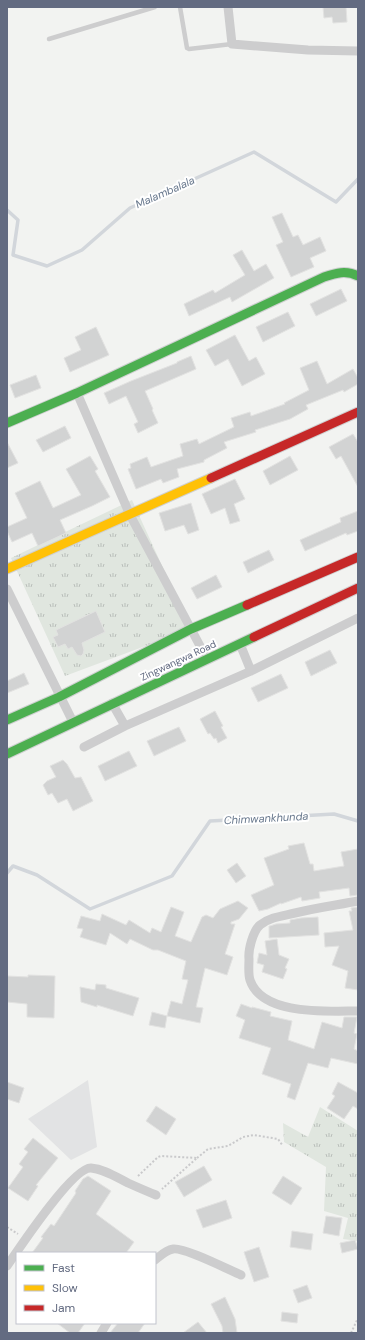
<svg xmlns="http://www.w3.org/2000/svg" width="365" height="1340" font-family="'DM Sans',sans-serif">
<style>
.built{fill:#e2e3e4}
.park{fill:url(#park-tufts)}
.lines{fill:none;stroke-linecap:round;stroke-linejoin:round}
.stream{stroke:#d2d6db;stroke-width:3.5}
.building{fill:#d2d3d3;stroke:#e2e2e1}
.fast-casing{stroke:#cfd0d1;stroke-width:11}
.slow-casing{stroke:#cfd0d1;stroke-width:11}
.jam-casing{stroke:#cfd0d1;stroke-width:11}
.path{stroke:#c9c9cb;stroke-width:2;stroke-dasharray:2 2;stroke-linecap:butt}
.lane{stroke:#cdcdce;stroke-width:4.5}
.street{stroke:#cdcdce;stroke-width:9}
.fast{stroke:#4caf50;stroke-width:9}
.slow{stroke:#ffc107;stroke-width:9}
.jam{stroke:#c62828;stroke-width:9}
.labels{text-anchor:middle;stroke-width:4;stroke-linejoin:round;paint-order:stroke}
.street-label{font-size:10px;fill:#636b81;stroke:#fff}
.water-label{font-size:11px;font-style:italic;fill:#68788d;stroke:#fff}
</style>
<defs>
<pattern id="park-tufts" width="24" height="20" patternUnits="userSpaceOnUse"><rect width="24" height="20" fill="#e0e6df"/><path d="M3 7l-1-3M5 7V3M7 7l1-3M15 17l-1-3M17 17v-4M19 17l1-3" fill="none" stroke="#b9beba"/></pattern>
</defs>
<rect width="100%" height="100%" fill="#f2f3f1"/>
<!-- built -->
<path class="built" d="M88,1080L97,1147L71,1160L28,1119Z"/>
<!-- park -->
<path class="park" d="M132,500L191,629L65,676L11,558Z
M320,1107L358,1131V1241L343,1239L348,1218L324,1211L326,1167L284,1142L283,1123L308,1137Z"/>
<g class="lines">
<!-- stream -->
<path class="stream" d="M7,210L18,220L13,255L47,266L82,250L130,208L254,152L336,202L358,179
M7,873L13,866L37,875L90,909L172,876L210,821L334,814L358,821"/>
</g>
<!-- building -->
<path class="building" d="M323,7H346L347,22L333,23L332,17L324,18Z
M282,213L293,237L298,235L303,245L320,237L326,251L310,258L314,267L291,277L276,245L283,242L272,217Z
M242,250L254,271L266,264L274,278L232,302L230,297L189,316L184,304L213,290L215,293L245,275L233,255Z
M341,289L347,301L316,316L310,304Z
M288,312L295,326L263,342L256,327Z
M96,327L109,355L70,372L64,358L81,350L75,337Z
M235,335L249,361L256,357L265,374L242,386L228,359L215,366L206,350Z
M191,356L196,369L145,391L153,409L152,410L158,423L138,433L134,424L138,422L126,396L109,404L104,393L131,381L177,363V362Z
M317,361L327,384L353,369L358,378V384L344,392L343,390L306,405L308,409L290,419L255,430L256,432L224,442L227,448L204,460V462L177,469L179,477L163,483L161,479L136,489L128,469L131,468L130,464L147,457L151,467L183,456L180,444L197,439L199,444L234,427L231,418L250,412L251,416L285,404L284,403L309,390L300,368Z
M36,375L41,388L15,398L10,385Z
M65,426L71,438L43,452L36,440Z
M353,434L358,442V487L341,456L336,459L329,447Z
M7,442L18,463L7,468Z
M90,456L98,469L95,471L110,497L92,506L60,520L66,533L38,546L32,533L12,542L7,531V527L27,518L15,493L40,481L53,508L81,495L66,469Z
M290,456L298,470L270,485L263,471Z
M235,479L245,499L234,504L240,521L230,524L225,508L211,514L202,494Z
M191,503L199,530L188,534L184,525L165,531L159,513Z
M358,511V531L347,535L346,533L305,551L300,540L341,522L340,518Z
M269,550L274,560L248,573L243,562Z
M216,575L222,587L197,599L191,588Z
M96,611L105,632L82,643L84,650L83,654L81,656L77,655L72,647L68,649L65,644L58,647L53,637L58,635L56,630Z
M330,650L337,663L311,676L305,662Z
M24,673L29,684L7,693V681Z
M281,674L288,688L258,702L251,688Z
M215,711L223,726L221,727L227,738L218,743L216,738L214,739L210,733L208,734L200,719Z
M179,727L186,741L154,756L147,741Z
M129,751L137,766L105,781L98,766Z
M63,760L67,764L75,778L81,777L93,801L73,811L67,799L58,803L52,793L48,795L43,785L47,781L56,777L50,766Z
M304,843L310,864H313L314,871L344,866L341,852L358,849V895L350,896L349,888L319,892L320,898L302,901L301,897L281,904V903L268,909L259,911L251,895L274,885L264,858L289,849L288,846Z
M237,863L246,876L236,883L227,870Z
M238,901L248,908L239,919L231,922V924H235L225,954L233,957L227,975L205,968L196,1007L203,1008L200,1023L167,1016L171,1001L182,1004L188,980L182,979L186,961L158,950H153L130,939L127,944L110,933L106,945L80,937L83,929L77,928L81,916L100,921L102,914L126,925L129,920L150,933L152,928L161,932L171,907L184,912L175,936L191,942L202,917L206,915L213,918L220,909Z
M358,907V990L345,988L348,971L332,965L339,946L325,947L324,933L353,930L349,911H352L351,908Z
M318,917L319,935L269,938V926H270L276,924L290,923V920L301,918Z
M277,939L279,955L289,959L285,968L287,969L283,979L262,972L264,965L257,963L259,953L267,955L265,941Z
M28,975L55,976L54,1018L27,1017V1004L7,1002V976L28,977Z
M96,984L106,985V988L139,998L133,1016L97,1005V1007L81,1002L80,987L95,990Z
M241,1004L252,1008V1007L271,1012L270,1016L292,1021L288,1040L314,1049L322,1022L342,1028L344,1017H357L354,1033L357,1034L354,1049L358,1051V1064L331,1058L328,1068L308,1063L295,1100L287,1097L291,1084L262,1074L271,1048L239,1038L245,1020L236,1016Z
M152,1012L167,1016L165,1028L149,1025Z
M7,1082L24,1088L19,1103L7,1099Z
M338,1082L358,1093V1109L353,1106L344,1119L327,1108L335,1096L332,1094Z
M156,1106L176,1119L166,1135L146,1121Z
M33,1138L58,1158L36,1185L38,1186L28,1201L8,1188L23,1167L19,1164L28,1152L24,1149Z
M204,1166L212,1180L184,1197L175,1182Z
M88,1176L111,1191L96,1214L134,1242L126,1253H32L43,1238L41,1237L51,1224L54,1226L76,1193L75,1191L83,1179Z
M283,1176L302,1188L291,1205L272,1193Z
M226,1200L232,1218L203,1228L196,1210Z
M326,1216L342,1218L339,1236L323,1233Z
M292,1231L313,1234L311,1250L290,1247Z
M355,1240L358,1249L342,1253L340,1243Z
M259,1247L269,1277L254,1282L244,1252Z
M307,1285L312,1298L298,1303L293,1290Z
M225,1297L235,1319L237,1333H223L222,1326L211,1304Z
M282,1312L298,1314L297,1323L281,1321Z
M198,1322L207,1333H183Z
M57,1323H85L78,1333H70Z
M118,1323H145L138,1333H110Z"/>
<g class="lines">
<!-- fast casing -->
<g class="fast-casing">
<path id="fast" d="M7,423L77,393L324,277C336,273 346,270 358,276
M7,720L59,697L191,629L247,605
M7,754L254,637"/>
</g>
<!-- slow casing -->
<g class="slow-casing">
<path id="slow" d="M7,569L211,478"/>
</g>
<!-- jam casing -->
<g class="jam-casing">
<path id="jam" d="M211,478L358,412
M247,605L358,557
M254,637L358,588"/>
</g>
<!-- path -->
<path class="path" d="M197,1158L208,1149L228,1146L243,1137L254,1135L278,1139L283,1146
M138,1176L158,1157L161,1156L197,1158L162,1189
M7,1227L18,1234
M351,1333L358,1318"/>
<!-- lane -->
<path class="lane" d="M180,7L187,48L189,49L232,44
M49,39L155,7"/>
<!-- street -->
<path class="street" d="M228,7L232,44L308,50L358,51
M77,393L130,515L191,629L207,659
M7,589L73,722
M240,644L251,671
M125,726L251,671L358,618
M84,747L125,726L112,703
M358,901C337,905 316,908 295,913C283,916 270,917 260,925C253,931 248,950 249,959C249,965 248,974 250,980C262,1016 328,1011 358,1011
M155,1260C160,1256 166,1250 173,1249C184,1247 229,1270 241,1275
M7,1266C18,1250 73,1167 91,1168C104,1169 116,1177 128,1183C137,1187 146,1191 156,1195
M101,1333L107,1323"/>
<!-- fast -->
<use href="#fast" class="fast"/>
<!-- slow -->
<use href="#slow" class="slow"/>
<!-- jam -->
<use href="#jam" class="jam"/>
</g>
<g class="labels">
<!-- street labels -->
<g class="street-label">
<text transform="translate(178 660) rotate(-25)" y="4">Zingwangwa Road</text>
</g>
<!-- water labels -->
<g class="water-label">
<text transform="translate(165 192) rotate(-24)" y="4">Malambalala</text>
<text transform="translate(266 818) rotate(-3)" y="4">Chimwankhunda</text>
</g>
</g>
<!-- border -->
<rect width="365" height="1340" fill="none" stroke="#636b81" stroke-width="16"/>
<!-- legend -->
<rect x="16" y="1252" width="140" height="72" fill="#ffffff" stroke="#c1c4cd"/>
<rect x="24" y="1265" width="20" height="6" fill="#4caf50" stroke="#c1c4cd"/>
<text x="52" y="1272" font-size="12" fill="#636b81">Fast</text>
<rect x="24" y="1285" width="20" height="6" fill="#ffc107" stroke="#c1c4cd"/>
<text x="52" y="1292" font-size="12" fill="#636b81">Slow</text>
<rect x="24" y="1305" width="20" height="6" fill="#c62828" stroke="#c1c4cd"/>
<text x="52" y="1312" font-size="12" fill="#636b81">Jam</text>
</svg>
